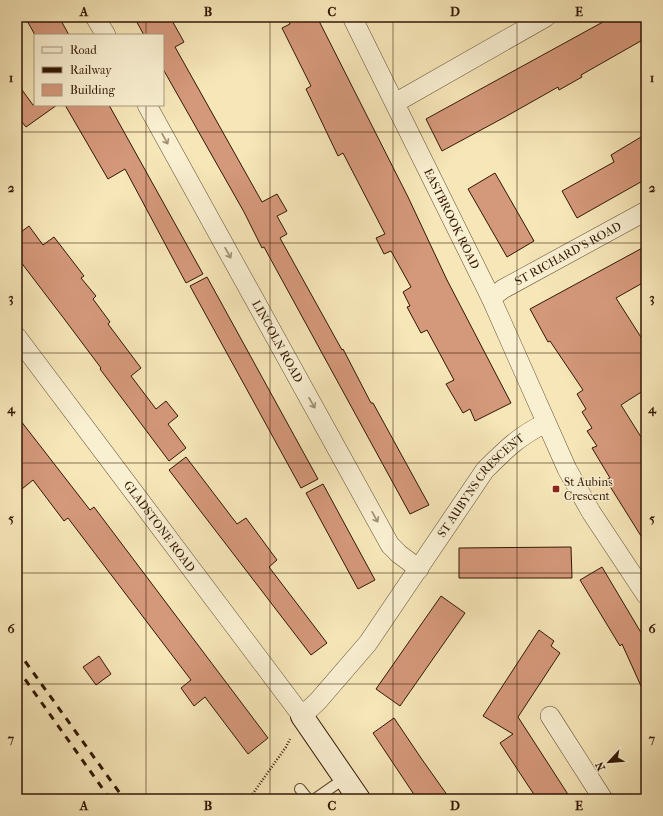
<svg xmlns="http://www.w3.org/2000/svg" width="663" height="816" font-family="'IM FELL French Canon',serif">
<style>
.building{fill:#d4987a;stroke:#321704}
.lines{fill:none;stroke-linecap:round;stroke-linejoin:round}
.lane-casing{stroke:#634b31;stroke-width:12}
.street-casing{stroke:#634b31;stroke-width:20}
.secondary-casing{stroke:#321704;stroke-width:24}
.path{stroke:#321704;stroke-width:2.5;stroke-dasharray:1 2;stroke-linecap:butt}
.lane{stroke:#f9efd1;stroke-width:10}
.street{stroke:#f9efd1;stroke-width:19}
.secondary{stroke:#f9efd1;stroke-width:22}
.rail{stroke:#321704;stroke-width:3;stroke-dasharray:7 7;stroke-linecap:butt}
.oneway{stroke:#9f8e75}
.grid{fill:none;stroke:#321704;stroke-width:1;stroke-opacity:0.55}
.poi-dot{fill:#8f2418;stroke:#f9efd1;stroke-width:1.5}
.labels{text-anchor:middle;stroke-width:3;stroke-linejoin:round;paint-order:stroke}
.street-label{font-size:12px;fill:#321704;stroke:#f9efd1}
.poi-label{font-size:12px;fill:#321704;stroke:#f9efd1;text-anchor:start}
.neatline{fill:none;stroke:#321704;stroke-width:1.5}
.grid-label{font-size:13px;text-anchor:middle;font-weight:bold;fill:#321704}
</style>
<rect width="100%" height="100%" fill="#f6e6b8"/>
<filter id="stains"><feTurbulence type="fractalNoise" baseFrequency=".005" numOctaves="4"/><feColorMatrix values="0 0 0 0 .2 0 0 0 0 .09 0 0 0 0 .02 0 0 0 .5 -.17"/></filter>
<radialGradient id="worn" r=".72"><stop offset=".6" stop-color="#630" stop-opacity="0"/><stop offset="1" stop-color="#630" stop-opacity=".3"/></radialGradient>
<!-- building -->
<path class="building" d="M25,17H59L69,35H35Z
M134,17H170L184,42L175,47L262,202L277,194L287,211L277,216L287,234L280,238L342,350L343,349L371,403H373L429,505L410,514L264,247L262,248L244,212L163,69V35H144Z
M287,17H317L408,197L447,280L511,403L475,421L470,409L463,413L446,384L454,380L427,330L421,333L407,307L410,306L403,292L411,287L391,251L384,254L376,238L385,234L343,153L338,156L306,89L311,86L282,28L290,24Z
M612,17H646V38L581,75L582,77L559,90L558,87L505,117L442,151L426,119Z
M17,83L33,105H57L26,127L17,116Z
M65,105H109L203,274L186,283L125,169L108,179Z
M646,134V179L577,218L562,191L614,162L611,155Z
M495,173L534,241L507,257L468,189Z
M29,226L43,245L54,237L84,276L81,278L96,296L93,299L110,322L108,324L141,368L131,376L156,409L166,401L178,416L168,424L186,448L169,461L100,369L101,368L65,320L17,257V235Z
M646,246V281L616,298L646,345V389L621,405L646,445V544L606,480L610,478L592,448L597,446L587,431L592,428L582,412L586,409L577,394L583,390L550,341L548,342L530,309Z
M207,277L318,479L301,488L190,286Z
M17,416L90,510L94,507L268,738L248,754L205,697L194,706L181,688L191,680L68,518L64,521L33,480L17,493Z
M186,457L237,524L246,518L277,560L269,567L327,643L311,655L169,470Z
M323,484L375,580L358,589L306,493Z
M571,547L572,578H459V548Z
M602,567L646,641V697L622,644L620,646L580,580Z
M441,596L465,613L400,706L376,689Z
M539,630L554,641L551,646L560,653L518,717L571,799H537L500,743L513,734L483,716Z
M99,656L111,674L96,685L83,667Z
M394,718L421,758L450,799H417L373,733Z"/>
<g class="lines">
<!-- lane casing -->
<g class="lane-casing">
<path id="lane" d="M300,789L308,799
M315,799L345,778"/>
</g>
<!-- street casing -->
<g class="street-casing">
<g id="street">
<path d="M95,17L106,35"/>
<path id="s1" d="M352,17L491,298L567,469L591,512L646,595"/>
<path d="M395,103L546,17"/>
<path id="s2" d="M147,105L390,545L399,554L419,569"/>
<path id="s3" d="M491,298L503,289L646,211"/>
<path id="s4" d="M17,337L302,716L318,701L368,643L485,470C505,450 520,435 546,423"/>
<path d="M550,716L603,799"/>
</g>
</g>
<!-- secondary casing -->
<g class="secondary-casing">
<path id="secondary" d="M302,716L359,799"/>
</g>
<!-- path -->
<path class="path" d="M249,799L286,747L290,739"/>
<!-- lane -->
<use href="#lane" class="lane"/>
<!-- street -->
<use href="#street" class="street"/>
<!-- secondary -->
<use href="#secondary" class="secondary"/>
<!-- rail -->
<path class="rail" d="M17,650L124,799
M17,668L110,799"/>
</g>
<!-- one-way arrows -->
<defs><path id="oneway-shaft" d="M-6 0H5M1.5-3L5.5 0L1.5 3" fill="none" stroke-width="1.6" stroke-linecap="round" stroke-linejoin="round"/></defs>
<g class="oneway">
<use href="#oneway-shaft" transform="translate(165 139) rotate(61)"/>
<use href="#oneway-shaft" transform="translate(228 253) rotate(61)"/>
<use href="#oneway-shaft" transform="translate(312 403) rotate(61)"/>
<use href="#oneway-shaft" transform="translate(375 517) rotate(61)"/>
</g>
<!-- grid -->
<path class="grid" d="M146,17V35M270,17V799M393,17V799M517,17V799M146,105V799M17,132H646M17,243H646M17,353H646M17,463H646M17,573H646M17,684H646"/>
<!-- markers -->
<rect class="poi-dot" x="552" y="485" width="8" height="8" rx="2"/>
<g class="labels">
<!-- street labels -->
<g class="street-label">
<text dy="4" stroke="none"><textPath href="#s1" startOffset="225">EASTBROOK ROAD</textPath></text>
<text dy="4" stroke="none"><textPath href="#s3" startOffset="89">ST RICHARD'S ROAD</textPath></text>
<text dy="4" stroke="none"><textPath href="#s2" startOffset="270">LINCOLN ROAD</textPath></text>
<text dy="4" stroke="none"><textPath href="#s4" startOffset="767">ST AUBYNS CRESCENT</textPath></text>
<text dy="4" stroke="none"><textPath href="#s4" startOffset="237">GLADSTONE ROAD</textPath></text>
</g>
<!-- poi labels -->
<g class="poi-label">
<text x="564" y="486">St Aubins<tspan x="564" dy="14">Crescent</tspan></text>
</g>
</g>
<!-- margin -->
<rect width="663" height="816" fill="none" stroke="#f6e6b8" stroke-width="44"/>
<!-- legend -->
<rect x="34" y="34" width="130" height="72" fill="#f9efd1" stroke="#a9997f"/>
<rect x="42" y="47" width="20" height="6" fill="#f9efd1" stroke="#a9997f"/>
<text x="70" y="54" font-size="12" fill="#321704">Road</text>
<rect x="42" y="67" width="20" height="6" fill="#321704" stroke="#a9997f"/>
<text x="70" y="74" font-size="12" fill="#321704">Railway</text>
<rect x="42" y="84" width="20" height="12" fill="#d4987a" stroke="#a9997f"/>
<text x="70" y="94" font-size="12" fill="#321704">Building</text>
<!-- north arrow -->
<g transform="translate(609 762) rotate(244)" stroke="#f9efd1" stroke-width="3" paint-order="stroke">
<path d="M0-3L7 15L0 10L-7 15Z" fill="#321704"/>
<text y="-6" font-size="11" font-weight="bold" text-anchor="middle" fill="#321704">N</text>
</g>
<rect x="22" y="22" width="619" height="772" class="neatline"/>
<g class="grid-label">
<text x="84" y="16">A</text>
<text x="208" y="16">B</text>
<text x="332" y="16">C</text>
<text x="455" y="16">D</text>
<text x="579" y="16">E</text>
<text x="11" y="82">1</text>
<text x="652" y="82">1</text>
<text x="11" y="192">2</text>
<text x="652" y="192">2</text>
<text x="11" y="302">3</text>
<text x="652" y="302">3</text>
<text x="11" y="413">4</text>
<text x="652" y="413">4</text>
<text x="11" y="523">5</text>
<text x="652" y="523">5</text>
<text x="11" y="633">6</text>
<text x="652" y="633">6</text>
<text x="11" y="743">7</text>
<text x="652" y="743">7</text>
<text x="84" y="810">A</text>
<text x="208" y="810">B</text>
<text x="332" y="810">C</text>
<text x="455" y="810">D</text>
<text x="579" y="810">E</text>
</g>
<rect width="100%" height="100%" filter="url(#stains)"/>
<rect width="100%" height="100%" fill="url(#worn)"/>
</svg>
